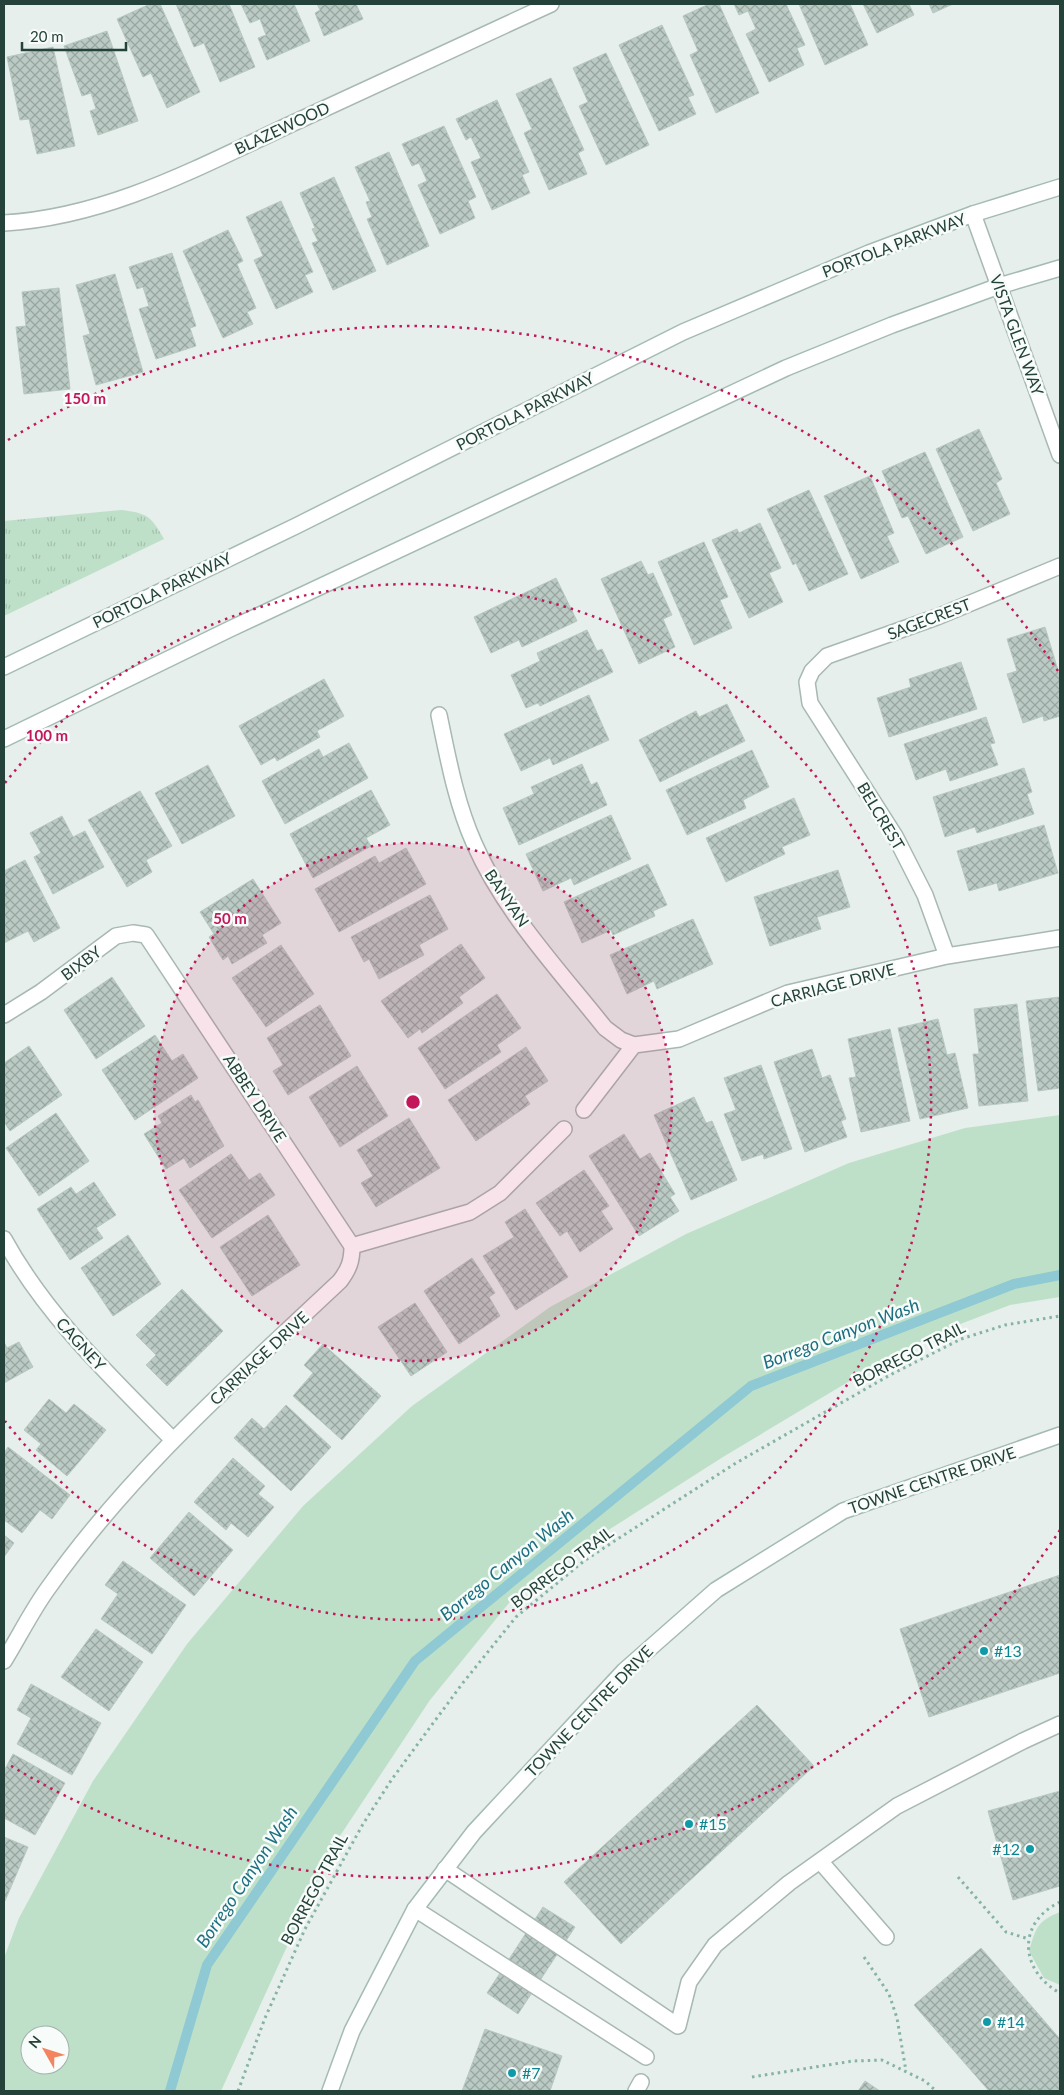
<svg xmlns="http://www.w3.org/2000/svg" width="1064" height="2095" font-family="Lato,sans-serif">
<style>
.green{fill:#bfe0c8;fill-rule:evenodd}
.park{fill:url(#park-tufts)}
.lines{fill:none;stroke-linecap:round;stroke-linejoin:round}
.stream{stroke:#8ec9d4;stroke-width:10}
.building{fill:url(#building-cross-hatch);stroke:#b8c9c2}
.lane-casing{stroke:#a8b8b2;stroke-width:18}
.street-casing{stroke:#a8b8b2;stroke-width:18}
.secondary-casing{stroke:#a4bbb3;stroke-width:18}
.path{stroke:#86b3a5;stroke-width:3;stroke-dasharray:2.5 4;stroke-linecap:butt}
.lane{stroke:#fff;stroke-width:15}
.street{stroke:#fff;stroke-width:15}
.secondary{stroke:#fff;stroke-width:15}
.ring{fill:none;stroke:#c2185b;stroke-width:2.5;stroke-dasharray:2.5 5}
.culture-dot{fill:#0f9aa8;stroke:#f7fbf9;stroke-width:2}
.labels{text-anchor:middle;stroke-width:5;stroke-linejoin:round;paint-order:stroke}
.street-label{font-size:16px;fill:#24423a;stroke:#f7fbf9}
.culture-label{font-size:16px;fill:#0d838f;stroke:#f7fbf9;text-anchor:start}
.water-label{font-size:18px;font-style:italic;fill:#1c6f80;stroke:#f7fbf9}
.centre{fill:#c2185b;stroke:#f7fbf9;stroke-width:2.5}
.ring-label{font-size:15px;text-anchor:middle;font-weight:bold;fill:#c2185b;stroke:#f7fbf9;stroke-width:5;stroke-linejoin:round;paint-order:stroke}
</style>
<defs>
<pattern id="park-tufts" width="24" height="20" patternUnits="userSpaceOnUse" patternTransform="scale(1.25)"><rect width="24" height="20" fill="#bfe0c8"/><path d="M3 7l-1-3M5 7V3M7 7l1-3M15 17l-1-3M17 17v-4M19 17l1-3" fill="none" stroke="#a4c1ad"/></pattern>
<pattern id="building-cross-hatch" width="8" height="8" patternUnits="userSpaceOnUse" patternTransform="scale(1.25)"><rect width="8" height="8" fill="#bbcac4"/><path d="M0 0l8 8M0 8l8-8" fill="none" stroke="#98a6a0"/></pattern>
</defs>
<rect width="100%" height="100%" fill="#e6efeb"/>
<!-- green -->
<path class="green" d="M1060,1115V1297L1010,1305L937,1333L858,1376L723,1457L596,1538L509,1603L430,1700L332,1848L221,2091H4V1958L19,1918L93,1781L187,1644L303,1506L412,1406L550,1307L686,1234L849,1163L965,1128ZM30,2035H60V2065H30Z
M1060,1912V1985L1044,1978L1029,1951C1036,1928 1037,1921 1060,1912Z"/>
<!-- park -->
<path class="park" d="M121,510C147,513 151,516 164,539L4,616V521Z"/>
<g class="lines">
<!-- stream -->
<path class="stream" d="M170,2091L207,1965L415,1661L751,1386L1014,1284L1060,1275"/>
</g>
<!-- building -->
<path class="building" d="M150,4H160L200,92L167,108L151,73L143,77L117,19Z
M176,4H220L221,6L229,4L255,67L220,82L204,43L194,47Z
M241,4H294L310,41L267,60L258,38L266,35L260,19L250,23Z
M317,4H356L363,19L324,36L315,13L320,10Z
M709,4H719L759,93L716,113L690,55L698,51L683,16Z
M734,4H786L805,45L797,48L804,65L769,82L746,34L756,29L748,11L739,15Z
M799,4H850L868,45L825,65Z
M863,4H909L914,15L877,33Z
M929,4H953L933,13Z
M662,25L694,95L688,97L696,114L659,131L619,45Z
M107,31L138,121L98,135L90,111L96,109L91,93L82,96L64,46Z
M53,47L75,146L37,154L29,119L20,120L7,57Z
M606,53L649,145L606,165L579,106L588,102L573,68Z
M551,78L584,150L578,153L587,174L549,190L524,133L532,129L516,94Z
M497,100L529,172L522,175L530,193L492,210L471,162L481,158L471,137L466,140L456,119Z
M444,126L476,197L468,201L475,218L440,234L418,185L427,181L419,163L412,166L402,144Z
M389,152L429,246L387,265L367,219L372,217L366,202L370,201L355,167Z
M334,177L376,271L333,290L312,243L318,241L312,229L315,228L300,193Z
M281,201L313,272L305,275L313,292L276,309L254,260L263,256L246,217Z
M228,230L243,261L237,264L256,308L247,312L253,324L223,338L183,251Z
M172,253L196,326L190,328L196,346L156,359L139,309L149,306L143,287L137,289L129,267Z
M115,274L143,372L96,385L83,336L90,334L76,285Z
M59,288L70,389L24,394L16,327L26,326L22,292Z
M979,429L1002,479L996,483L1010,514L973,531L936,449Z
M925,452L963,537L926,554L908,516L902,518L882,471Z
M870,476L894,533L887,536L899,562L861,579L824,496Z
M809,490L848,574L809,591L796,563L793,565L767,509Z
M760,523L781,568L769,573L783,602L749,618L712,540L737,529L739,533Z
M704,542L728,597L720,600L732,628L694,645L658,562Z
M641,561L648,575L653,573L672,615L663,619L675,647L639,664L601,579Z
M556,578L577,621L522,647L519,640L491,653L474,617Z
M1045,627L1060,677V716L1044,721L1043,716L1023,723L1007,674L1017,671L1007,639Z
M587,630L597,651L602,649L613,672L540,706L538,703L526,708L511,675L540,661L537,653Z
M961,662L977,709L889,737L877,698L911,687L909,679Z
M324,679L344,716L317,731L320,737L277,761L275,757L261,765L239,726Z
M589,695L609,740L553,765L550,758L521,771L504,734Z
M727,704L745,741L660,782L639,740L696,711L699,717Z
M986,717L995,743L990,744L998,765L950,781L946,769L916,780L904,744Z
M349,743L368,778L285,824L262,781L319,749L323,757Z
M752,750L769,787L743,800L746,808L687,835L666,790Z
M582,764L591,785L597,782L607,805L519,845L503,808L534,794L531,787Z
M208,765L235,816L182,844L155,793Z
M1024,768L1032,792L1027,794L1034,814L977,833L975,827L945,837L933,797Z
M371,790L390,825L366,838L371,846L313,878L290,834Z
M140,791L172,846L146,860L152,872L127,887L88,820Z
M794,798L810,835L782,847L785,854L726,882L706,838Z
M611,815L631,859L574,885L571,878L543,891L526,854Z
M62,816L73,837L85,831L104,867L53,894L34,857L41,853L30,833Z
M1044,825L1058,873L999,891L997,883L969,891L957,851Z
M406,848L426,884L339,932L315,889L375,856L379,863Z
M25,860L60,928L34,942L28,931L4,943V871Z
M648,864L667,905L653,911L655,916L613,935L611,930L582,943L564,902Z
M838,870L850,907L817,917L821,929L770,946L754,897Z
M253,879L281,923L262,935L267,943L232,964L228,956L223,960L209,937L214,934L200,912Z
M430,895L448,929L419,945L424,955L379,979L369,959L364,962L351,937Z
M693,919L713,964L657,989L654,981L627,994L610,955Z
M461,944L485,978L459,997L463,1003L422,1033L420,1029L408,1038L381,1001Z
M281,945L314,994L266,1027L232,978Z
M112,977L145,1026L96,1059L64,1010Z
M497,994L521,1028L497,1045L501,1052L445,1089L418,1048Z
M1060,997V1088L1038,1091L1026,1001Z
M1017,1004L1028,1101L979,1106L973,1054H979L974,1009Z
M320,1005L351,1056L288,1095L273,1071L283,1065L267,1038Z
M938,1019L947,1055L955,1053L968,1108L920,1119L898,1028Z
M890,1029L910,1121L861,1132L849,1078L856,1077L848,1039Z
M155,1035L172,1061L183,1054L198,1078L135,1120L102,1070Z
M29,1046L62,1095L10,1131L4,1122V1063Z
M526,1047L548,1081L525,1096L530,1104L476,1141L448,1100Z
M812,1049L822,1078L830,1075L846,1119L841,1121L847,1137L805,1152L774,1062Z
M761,1065L792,1149L764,1159L763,1154L742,1161L724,1114L736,1110L724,1078Z
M357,1066L388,1116L340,1147L309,1097Z
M191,1095L195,1102L198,1100L224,1146L190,1168L184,1158L166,1169L144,1134L162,1123L158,1116Z
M694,1097L706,1123L712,1121L737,1180L691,1200L654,1115Z
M56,1113L89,1161L39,1196L6,1148Z
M409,1118L440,1168L376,1207L361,1183L373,1176L357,1150Z
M624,1134L640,1159L650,1153L675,1194L670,1197L679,1211L639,1236L589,1156Z
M231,1154L249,1180L260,1173L275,1195L212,1238L179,1190Z
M584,1170L609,1206L601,1211L613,1229L580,1252L567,1231L560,1236L536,1203Z
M94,1182L116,1215L96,1228L103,1238L70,1260L37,1209L71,1187L76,1194Z
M525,1209L568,1277L516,1310L483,1256L514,1237L505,1222Z
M268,1215L300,1265L252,1296L220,1247Z
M128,1235L161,1284L113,1316L81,1268Z
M472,1258L495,1293L489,1297L500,1316L459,1344L424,1291Z
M182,1289L223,1331L167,1386L146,1365L156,1355L136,1335Z
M415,1303L447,1352L411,1376L378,1327Z
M4,1342L7,1348L19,1342L33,1367L4,1383Z
M323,1344L381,1396L342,1440L293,1396L313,1373L304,1365Z
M49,1399L66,1413L74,1404L106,1430L67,1476L36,1450L41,1444L24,1430Z
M286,1405L331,1447L291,1491L234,1438L252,1418L264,1429Z
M8,1447L70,1495L52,1519L40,1510L22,1533L4,1520V1453Z
M233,1458L265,1486L258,1494L274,1507L248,1537L231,1523L226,1530L194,1502Z
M189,1512L233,1550L194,1596L150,1558Z
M4,1535L14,1543L4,1557Z
M123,1561L186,1605L152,1654L101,1619L118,1594L105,1585Z
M1060,1575V1673L929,1717L900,1629Z
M96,1629L143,1662L109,1711L61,1677Z
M31,1684L101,1723L72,1775L17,1744L31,1718L17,1710Z
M757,1705L814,1766L621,1944L564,1882Z
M13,1754L65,1783L35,1835L4,1818V1771Z
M1060,1791V1886L1013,1900L988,1811Z
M4,1837L28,1847L5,1901L4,1900Z
M543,1907L575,1927L518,2014L487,1993Z
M981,1948L1060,2039V2091H989L914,2005Z
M485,2029L562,2056L550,2091H462Z
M865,2081L880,2091H858Z"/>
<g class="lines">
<!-- lane casing -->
<g class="lane-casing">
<path id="lane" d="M820,1861L886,1937
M445,1869L678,2026L689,1982L715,1945L789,1883L897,1806L1023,1741L1060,1724
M415,1909L646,2057
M636,2091L641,2082"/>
</g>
<!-- street casing -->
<g class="street-casing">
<path id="street" d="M973,214L1060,455
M4,223C107,217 197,168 289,125C376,85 463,44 551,4
M439,715C448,758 456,803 474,843C504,912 559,970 605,1028L621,1040L634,1045
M947,956L925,895L895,836L810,703L807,682L812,671L827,656L937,617L1060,566
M4,1015L41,992L116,936L133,933L146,935L352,1246
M584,1110L634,1045L679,1039L788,993L947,956L1060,938
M4,1239C46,1316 111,1377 172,1439
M4,1661C19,1637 32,1610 49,1587C131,1471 237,1378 340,1281C349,1269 352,1261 352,1246L470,1212L500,1193L564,1129"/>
</g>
<!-- secondary casing -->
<g class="secondary-casing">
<path id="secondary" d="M4,667L296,526L683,332L869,253L973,214L1060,187
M4,739L230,629L786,368L892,325L999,286L1060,268
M330,2091L352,2031L415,1909L474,1832L624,1671L716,1590L843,1511L1060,1435"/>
</g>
<!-- path -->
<path class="path" d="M958,1877L1006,1932L1029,1939
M1060,1902C1016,1923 1020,1971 1060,1993
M864,1957L889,1994L897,2018L906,2071
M752,2077L853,2061L882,2060L925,2081L936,2091
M238,2091L265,2018L305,1929L363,1824L392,1779L462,1684L516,1617L584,1561L613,1542L736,1463L890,1375L961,1339L1005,1325L1060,1316"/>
<!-- lane -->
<use href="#lane" class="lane"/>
<!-- street -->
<use href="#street" class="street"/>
<!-- secondary -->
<use href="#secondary" class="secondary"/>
</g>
<!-- distance rings -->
<circle cx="413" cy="1102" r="259" fill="#c2185b" fill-opacity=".12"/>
<g class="ring">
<circle cx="413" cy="1102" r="259"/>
<path d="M5 783A518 518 0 1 1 5 1421"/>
<path d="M1060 1530A776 776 0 0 1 8 1764M8 440A776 776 0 0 1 1060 674"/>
</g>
<!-- markers -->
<g class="culture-dot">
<circle cx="984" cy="1651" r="5"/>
<circle cx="689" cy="1824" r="5"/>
<circle cx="1030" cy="1849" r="5"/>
<circle cx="987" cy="2022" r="5"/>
<circle cx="512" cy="2073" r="5"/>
</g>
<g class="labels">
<!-- street labels -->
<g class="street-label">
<text transform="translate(282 128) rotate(-25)" y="6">BLAZEWOOD</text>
<text transform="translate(894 245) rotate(-21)" y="6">PORTOLA PARKWAY</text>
<text transform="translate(1017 335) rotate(70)" y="6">VISTA GLEN WAY</text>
<text transform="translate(525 411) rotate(-27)" y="6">PORTOLA PARKWAY</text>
<text transform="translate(162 590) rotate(-26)" y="6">PORTOLA PARKWAY</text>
<text transform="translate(929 619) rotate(-21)" y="6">SAGECREST</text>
<text transform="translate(881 816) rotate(59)" y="6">BELCREST</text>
<text transform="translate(507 898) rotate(56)" y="6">BANYAN</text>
<text transform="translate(81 963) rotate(-37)" y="6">BIXBY</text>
<text transform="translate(833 985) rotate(-15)" y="6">CARRIAGE DRIVE</text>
<text transform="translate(255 1098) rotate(57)" y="6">ABBEY DRIVE</text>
<text transform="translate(81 1344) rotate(48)" y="6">CAGNEY</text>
<text transform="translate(909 1354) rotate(-27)" y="6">BORREGO TRAIL</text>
<text transform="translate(259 1358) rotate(-43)" y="6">CARRIAGE DRIVE</text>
<text transform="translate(932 1480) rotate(-19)" y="6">TOWNE CENTRE DRIVE</text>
<text transform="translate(562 1567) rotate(-37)" y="6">BORREGO TRAIL</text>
<text transform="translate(589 1711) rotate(-46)" y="6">TOWNE CENTRE DRIVE</text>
<text transform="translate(314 1889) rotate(-62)" y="6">BORREGO TRAIL</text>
</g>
<!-- culture labels -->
<g class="culture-label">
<text x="994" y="1657">#13</text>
<text x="699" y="1830">#15</text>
<text x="1020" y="1855" text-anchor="end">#12</text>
<text x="997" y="2028">#14</text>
<text x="522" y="2079">#7</text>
</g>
<!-- water labels -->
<g class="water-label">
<text transform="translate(841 1334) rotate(-21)" y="6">Borrego Canyon Wash</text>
<text transform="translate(507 1565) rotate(-39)" y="6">Borrego Canyon Wash</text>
<text transform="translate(247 1877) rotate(-56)" y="6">Borrego Canyon Wash</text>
</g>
</g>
<circle cx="413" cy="1102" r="8" class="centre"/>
<g class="ring-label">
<text x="85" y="404">150 m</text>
<text x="47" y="741">100 m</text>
<text x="230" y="924">50 m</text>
</g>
<!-- border -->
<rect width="1064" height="2095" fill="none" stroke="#24423a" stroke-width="10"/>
<!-- north arrow -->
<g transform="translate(45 2050) rotate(309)"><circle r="24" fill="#f7fbf9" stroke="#a3b1ad"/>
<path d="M0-4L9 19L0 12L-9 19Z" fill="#f4845f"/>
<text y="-8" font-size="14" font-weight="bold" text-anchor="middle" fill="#24423a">N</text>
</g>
<!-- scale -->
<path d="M22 42v8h104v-8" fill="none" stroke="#24423a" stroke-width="2.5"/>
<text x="30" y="42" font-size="15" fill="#24423a" stroke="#f7fbf9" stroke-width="4" paint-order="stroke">20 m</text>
</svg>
